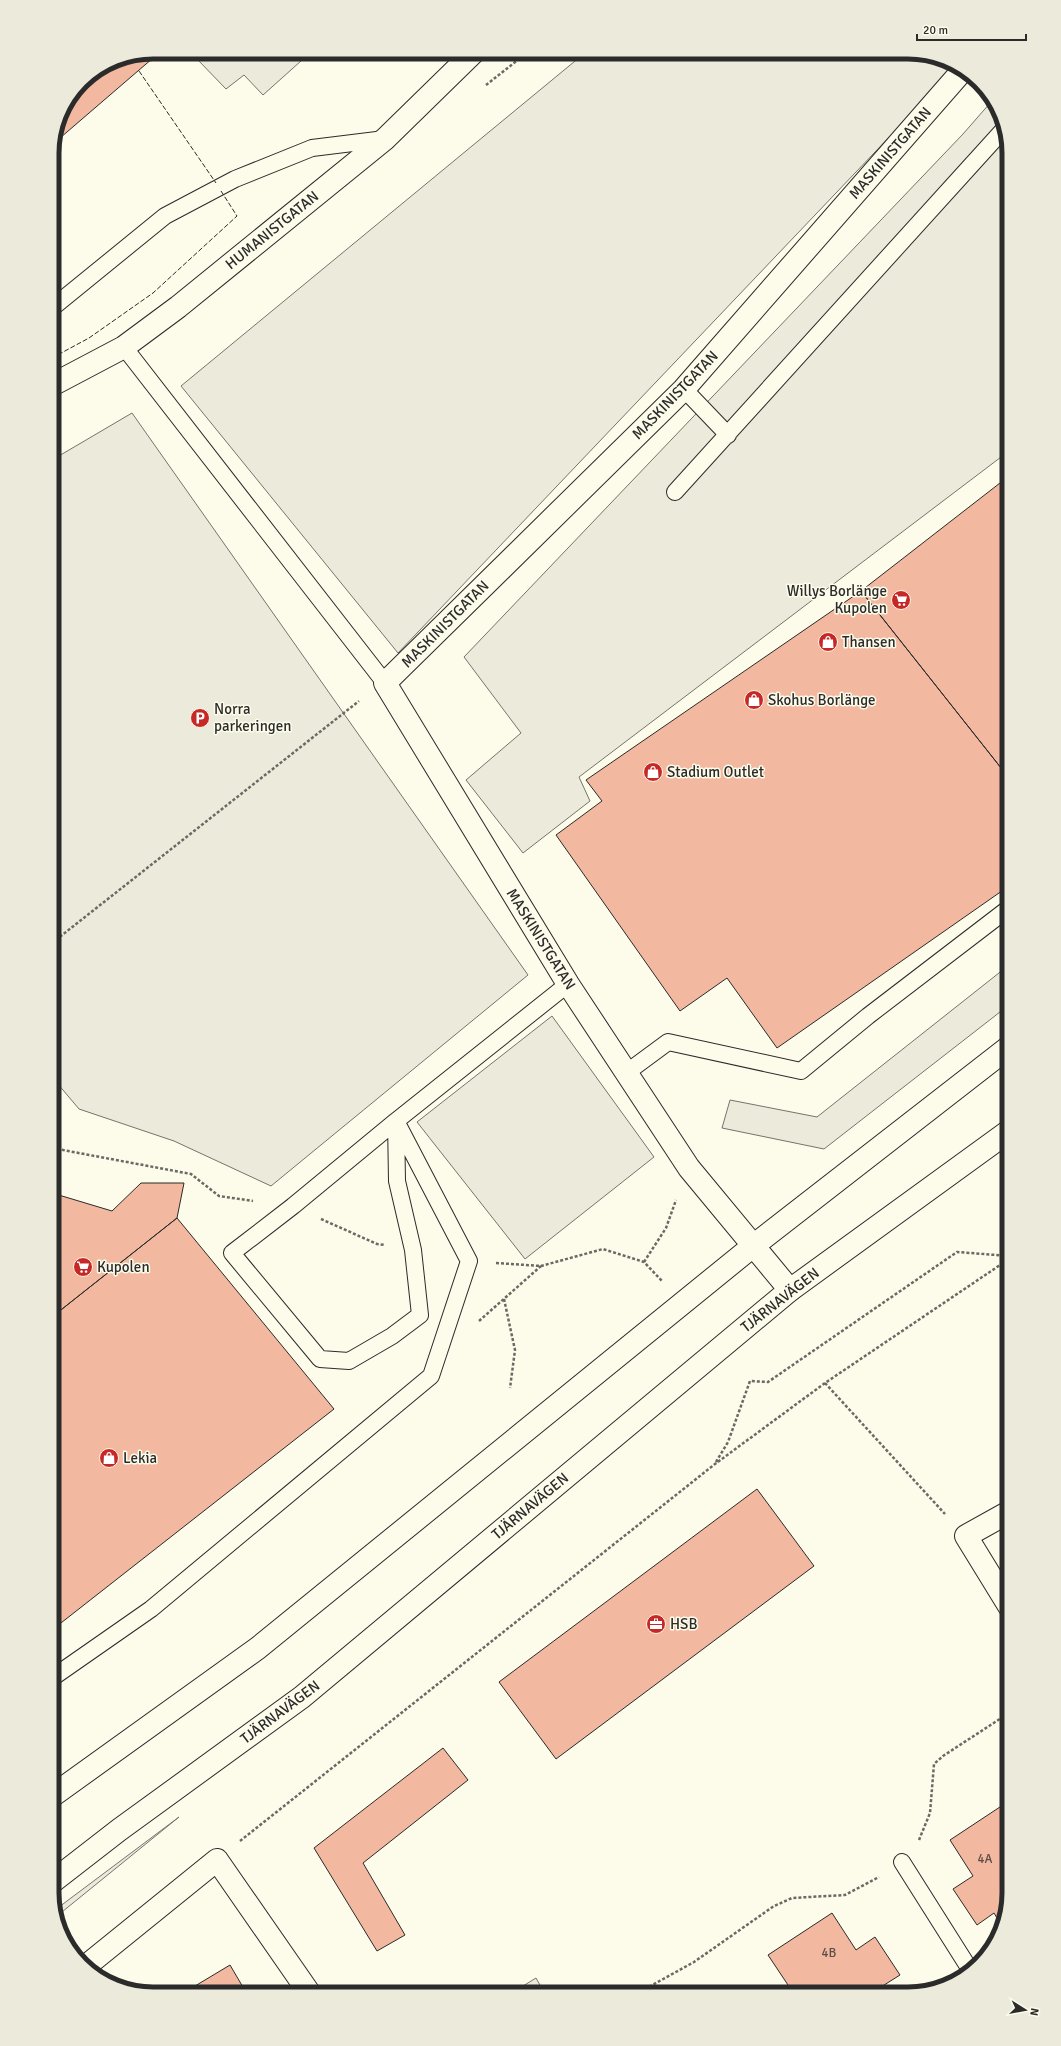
<svg xmlns="http://www.w3.org/2000/svg" width="1061" height="2046" font-family="Signika,sans-serif">
<style>
.green{fill:#ecebdb;stroke:#74746e}
.parking{fill:#eceadb;stroke:#74746e}
.building{fill:#f2b8a0;stroke:#2b2b2b}
.lines{fill:none;stroke-linecap:round;stroke-linejoin:round}
.lane-casing{stroke:#2b2b2b;stroke-width:18}
.street-casing{stroke:#2b2b2b;stroke-width:24}
.highway-casing{stroke:#2b2b2b;stroke-width:24}
.path{stroke:#6a6964;stroke-width:2.5;stroke-dasharray:3 2;stroke-linecap:butt}
.lane{stroke:#fdfbea;stroke-width:16}
.street{stroke:#fdfbea;stroke-width:22}
.highway{stroke:#fdfbea;stroke-width:22}
.fence{stroke:#2b2b2b;stroke-width:1;stroke-dasharray:5 2;stroke-linecap:butt}
.labels{text-anchor:middle;stroke-width:3;stroke-linejoin:round;paint-order:stroke}
.number-label{font-size:13px;fill:#5d4e48}
.street-label{font-size:15px;fill:#2b2b2b;stroke:#fdfbea}
.poi-label{font-size:15px;fill:#2b2b2b;stroke:#fdfbea;text-anchor:start}
.rim{fill:none;stroke:#2b2b2b;stroke-width:5}
</style>
<rect width="100%" height="100%" fill="#fdfbea"/>
<!-- green -->
<path class="green" d="M179,1817L57,1916L55,1910Z"/>
<!-- parking -->
<path class="parking" d="M205,52H311L263,95L244,75L226,89L197,59Z
M586,52H915L955,68L398,653L181,386Z
M991,102L1001,115L1009,153V451L579,777L590,801L523,853L466,780L521,733L464,657L963,134Z
M132,413L528,975L271,1186L174,1141L79,1109L52,1077V460Z
M1009,965V1005L824,1149L722,1128L730,1100L817,1117Z
M552,1016L654,1157L525,1259L417,1122Z
M536,1978L545,1994H510Z"/>
<!-- building -->
<path class="building" d="M153,52H160L60,138L55,133L60,114L82,82L115,60Z
M1009,476V778L861,591Z
M861,591L1009,778V886L777,1048L727,978L680,1011L556,835L602,801L586,780Z
M141,1183H184L177,1218L52,1317V1193L112,1211Z
M177,1218L334,1409L52,1630V1317Z
M757,1489L814,1566L556,1759L499,1682Z
M443,1748L468,1780L363,1863L405,1935L377,1951L314,1848Z
M1009,1801V1893L1000,1923L994,1913L977,1925L953,1889L973,1876L950,1840Z
M832,1913L856,1950L875,1937L900,1975L881,1987L885,1994H787L792,1991L768,1955Z
M230,1965L247,1994H186L185,1992Z"/>
<g class="lines">
<!-- lane casing -->
<g class="lane-casing">
<path id="lane" d="M52,308L165,216L235,179L312,148L385,139
M124,347L385,683
M684,389L728,435
M675,492L1004,129
M626,1073L668,1042L801,1071L868,1016L1009,908
M396,1121L397,1181L413,1250L420,1315L392,1336L349,1361L320,1359L232,1253L293,1206Z
M52,1678L151,1609L431,1376L469,1261L396,1121L568,984
M902,1862L969,1968"/>
</g>
<!-- street casing -->
<g class="street-casing">
<path id="street" d="M52,385L124,347L178,307L385,139L474,52
M790,1290L689,1168L568,984L385,683L684,389L963,70
M1009,1606L966,1536L1009,1512
M86,1966L217,1860L310,1994"/>
</g>
<!-- highway casing -->
<g class="highway-casing">
<path id="highway" d="M52,1796L258,1648L753,1246L1009,1047
M52,1882L119,1830L302,1697L790,1290L1009,1131"/>
</g>
<!-- path -->
<path class="path" d="M486,85L528,52
M52,943L359,701
M52,1148L191,1174L219,1196L253,1201
M321,1219L377,1244L385,1245
M644,1262L666,1228L676,1200
M496,1263L541,1266L603,1249L644,1262L662,1281
M504,1299L515,1350L510,1388
M479,1321L541,1266
M825,1383L945,1514
M716,1462L728,1442L750,1381L768,1382L957,1252L1009,1256
M919,1840L930,1813L934,1764L943,1756L1009,1713
M240,1841L715,1464L825,1383L1009,1259
M636,1994L694,1962L774,1906L792,1898L845,1895L879,1877"/>
<!-- lane -->
<use href="#lane" class="lane"/>
<!-- street -->
<use href="#street" class="street"/>
<!-- highway -->
<use href="#highway" class="highway"/>
<!-- fence -->
<path class="fence" d="M139,71L216,183
M52,358L89,338L153,293L237,216L221,191"/>
</g>
<!-- icons -->
<defs>
<g id="supermarket-disc" transform="scale(1)"><circle r="9.5" fill="#c62828" stroke="#fdfbea"/><path d="M-6-5.5h2.5l.6 2H6L4.5 2H-2.5L-4.4-4H-6ZM-1.5 3.2a1.3 1.3 0 1 0 .1 0ZM3 3.2a1.3 1.3 0 1 0 .1 0Z" fill="#fff"/></g>
<g id="shop-disc" transform="scale(1)"><circle r="9.5" fill="#c62828" stroke="#fdfbea"/><path d="M-5-2.5h2.3a2.7 3.5 0 0 1 5.4 0H5L5.5 6h-11ZM-1.5-2.5h3a1.5 2.3 0 0 0-3 0Z" fill="#fff"/></g>
<g id="parking-disc" transform="scale(1)"><circle r="9.5" fill="#c62828" stroke="#fdfbea"/><path d="M-3.5-5.5H1a3.5 3.5 0 0 1 0 7H-1V5.5H-3.5ZM-1-3.4V-.6H.8a1.4 1.4 0 0 0 0-2.8Z" fill="#fff"/></g>
<g id="office-disc" transform="scale(1)"><circle r="9.5" fill="#c62828" stroke="#fdfbea"/><path d="M-6-3h4V-5.5h4V-3h4V5H-6ZM-1-4.5V-3h2v-1.5ZM-6 0V1H6V0Z" fill="#fff"/></g>
</defs>
<g fill-rule="evenodd">
<use href="#supermarket-disc" x="901" y="600"/>
<use href="#shop-disc" x="828" y="642"/>
<use href="#shop-disc" x="754" y="700"/>
<use href="#parking-disc" x="200" y="718"/>
<use href="#shop-disc" x="653" y="772"/>
<use href="#supermarket-disc" x="83" y="1267"/>
<use href="#shop-disc" x="109" y="1458"/>
<use href="#office-disc" x="656" y="1624"/>
</g>
<g class="labels">
<!-- number labels -->
<g class="number-label">
<text x="985" y="1863">4A</text>
<text x="829" y="1957">4B</text>
</g>
<!-- street labels -->
<g class="street-label">
<text transform="translate(890 153) rotate(-49)" y="5">MASKINISTGATAN</text>
<text transform="translate(272 230) rotate(-39)" y="5">HUMANISTGATAN</text>
<text transform="translate(675 395) rotate(-46)" y="5">MASKINISTGATAN</text>
<text transform="translate(445 624) rotate(-45)" y="5">MASKINISTGATAN</text>
<text transform="translate(541 939) rotate(58)" y="5">MASKINISTGATAN</text>
<text transform="translate(780 1300) rotate(-38)" y="5">TJÄRNAVÄGEN</text>
<text transform="translate(530 1506) rotate(-40)" y="5">TJÄRNAVÄGEN</text>
<text transform="translate(280 1712) rotate(-37)" y="5">TJÄRNAVÄGEN</text>
</g>
<!-- poi labels -->
<g class="poi-label">
<text x="887" y="596" text-anchor="end">Willys Borlänge<tspan x="887" dy="17">Kupolen</tspan></text>
<text x="842" y="647">Thansen</text>
<text x="768" y="705">Skohus Borlänge</text>
<text x="214" y="714">Norra<tspan x="214" dy="17">parkeringen</tspan></text>
<text x="667" y="777">Stadium Outlet</text>
<text x="97" y="1272">Kupolen</text>
<text x="123" y="1463">Lekia</text>
<text x="670" y="1629">HSB</text>
</g>
</g>
<!-- crop -->
<path d="M0 0H1061V2046H0ZM153 59H908A94 94 0 0 1 1002 153V1893A94 94 0 0 1 908 1987H153A94 94 0 0 1 59 1893V153A94 94 0 0 1 153 59Z" fill="#eceadb" fill-rule="evenodd"/>
<path class="rim" d="M153 59H908A94 94 0 0 1 1002 153V1893A94 94 0 0 1 908 1987H153A94 94 0 0 1 59 1893V153A94 94 0 0 1 153 59Z"/>
<!-- north arrow -->
<g transform="translate(1025 2010) rotate(101)" stroke="#fdfbea" stroke-width="3" paint-order="stroke">
<path d="M0-3L7 15L0 10L-7 15Z" fill="#2b2b2b"/>
<text y="-6" font-size="11" font-weight="bold" text-anchor="middle" fill="#2b2b2b">N</text>
</g>
<!-- scale -->
<path d="M917 34v6h109v-6" fill="none" stroke="#2b2b2b" stroke-width="2"/>
<text x="923" y="34" font-size="12" fill="#2b2b2b" stroke="#fdfbea" stroke-width="3" paint-order="stroke">20 m</text>
</svg>
